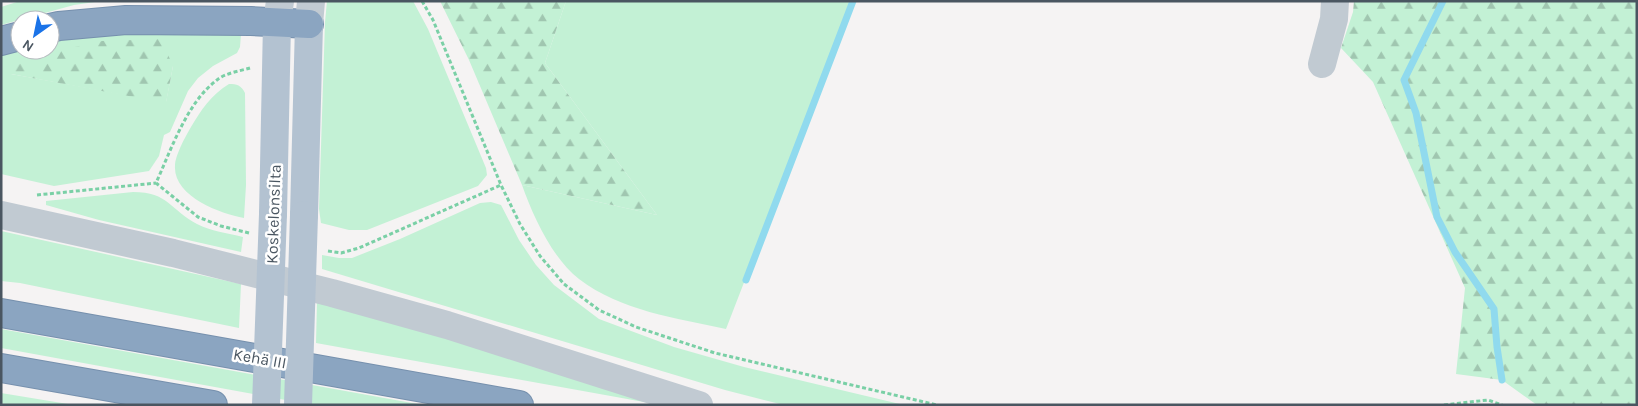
<svg xmlns="http://www.w3.org/2000/svg" width="1638" height="406" font-family="Karla,sans-serif">
<style>
.grass{fill:#c3f1d5;fill-rule:evenodd}
.forest{fill:url(#forest-firs)}
.lines{fill:none;stroke-linecap:round;stroke-linejoin:round}
.stream{stroke:#90daee;stroke-width:7}
.highway-casing{stroke:#7690ad;stroke-width:30}
.path{stroke:#7ad0a6;stroke-width:3;stroke-dasharray:4 2.5;stroke-linecap:butt}
.minor{stroke:#c1cad2;stroke-width:28}
.major{stroke:#b3c2d1;stroke-width:28}
.highway{stroke:#8ba5c1;stroke-width:28}
.major-bridge{stroke:#b3c2d1;stroke-width:28}
.labels{text-anchor:middle;stroke-width:5;stroke-linejoin:round;paint-order:stroke}
.street-label{font-size:16px;fill:#4a5661;stroke:#fff}
</style>
<defs>
<pattern id="forest-firs" width="22" height="20" patternUnits="userSpaceOnUse" patternTransform="scale(1.25)"><rect width="22" height="20" fill="#c3f1d5"/><path d="M5 1l3.5 6h-7zM16 11l3.5 6h-7z" fill="#a0c6b0"/></pattern>
</defs>
<rect width="100%" height="100%" fill="#f5f3f3"/>
<!-- grass -->
<path class="grass" d="M20,1H102L74,5L1,25V7Z
M327,1H413L428,29L486,168L487,175L478,186L367,230H349L321,223L319,209L325,22Z
M566,1H853L726,329C676,318 621,311 579,279C552,258 533,216 522,185L657,215L545,63Z
M121,34H241L240,47L237,53L213,66L198,78L188,91L170,132L164,135L159,156L149,171L54,186L1,174V54L20,50H50V42L85,36ZM173,66L166,102L11,74Z
M229,84C237,84 241,85 245,93L246,185L244,218C220,214 173,196 175,166C175,156 185,137 191,127C201,110 211,95 229,84Z
M133,192C169,192 170,210 197,224C211,231 227,233 243,237L241,252L99,220L46,205V201Z
M491,202L501,205L519,240L536,265L554,285L599,319L674,347L744,367L904,405H784L725,390L322,269V255L339,258H352L400,239L480,203Z
M1,231L241,284L239,328L20,283L1,281Z
M317,301L474,345L655,404L316,343Z
M1,329L423,405H313L1,348Z
M1,393L74,405H8L1,403Z"/>
<!-- forest -->
<path class="forest" d="M440,1H566L545,63L657,215L522,185L469,60Z
M1354,1H1637V405H1537L1502,380L1456,374L1465,288L1373,82L1341,48L1353,12Z
M161,39L173,66L166,103L11,74L20,62L56,51L102,41Z"/>
<g class="lines">
<!-- stream -->
<path class="stream" d="M1443,1L1404,80L1416,113L1437,217L1455,252L1494,309L1497,347L1502,380
M746,280L853,1"/>
<!-- highway casing -->
<g class="highway-casing">
<path id="highway" d="M50,28L59,26L126,20L251,21L309,24
M1,41L20,36
M1,313L519,405
M1,368L213,405"/>
</g>
<!-- path -->
<path class="path" d="M422,1L433,20L501,185L520,224L540,256L564,284L599,310L636,327L715,353L937,405
M37,195L156,183
M249,233L221,226L198,217L156,183C171,150 187,102 217,80C225,73 240,71 250,68
M328,251L341,253L359,248L501,185
M1444,405L1488,400L1502,405"/>
<!-- minor -->
<path class="minor" d="M277,23L280,1
M309,24L311,1
M1322,64L1334,19L1335,1
M1,215L173,253L332,293L447,325L699,405"/>
<!-- major -->
<path class="major" d="M273,214L277,23
M304,215L309,24"/>
<!-- highway -->
<use href="#highway" class="highway"/>
<!-- major-bridge -->
<path class="major-bridge" d="M266,405L273,214
M298,405L304,215"/>
</g>
<g class="labels">
<!-- street labels -->
<g class="street-label">
<text transform="translate(273 214) rotate(-88)" y="6">Koskelonsilta</text>
<text transform="translate(260 358) rotate(10)" y="6">Kehä III</text>
</g>
</g>
<!-- border -->
<rect width="1638" height="406" fill="none" stroke="#4a5661" stroke-width="5"/>
<!-- north arrow -->
<g transform="translate(35 35) rotate(213)"><circle r="24" fill="#ffffff" stroke="#b7bbc0"/>
<path d="M0-4L9 19L0 12L-9 19Z" fill="#1a73e8"/>
<text y="-8" font-size="14" font-weight="bold" text-anchor="middle" fill="#4a5661">N</text>
</g>
</svg>
